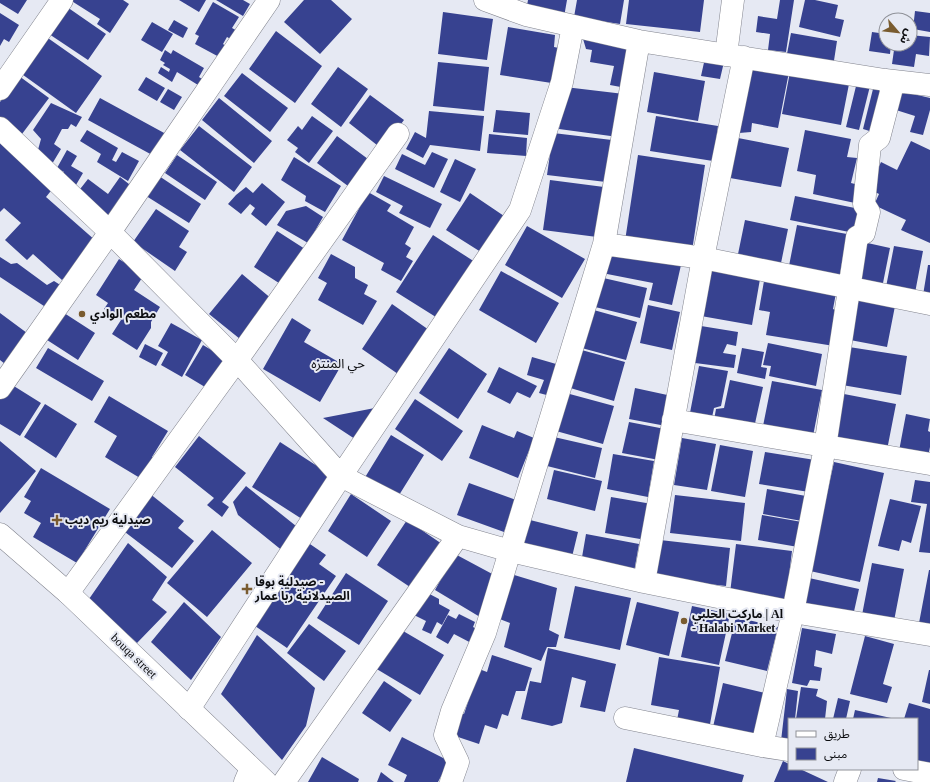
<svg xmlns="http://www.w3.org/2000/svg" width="930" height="782" font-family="'Times New Roman','Noto Sans Arabic',serif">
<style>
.building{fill:#374290}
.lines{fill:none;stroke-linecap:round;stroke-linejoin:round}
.minor-casing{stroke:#82848e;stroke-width:23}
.tertiary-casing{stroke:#82848e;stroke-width:23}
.minor{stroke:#fff;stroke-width:22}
.tertiary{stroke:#fff;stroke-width:22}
.poi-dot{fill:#795b2f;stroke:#e6e9f3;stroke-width:1.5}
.labels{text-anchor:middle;stroke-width:4;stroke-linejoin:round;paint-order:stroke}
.poi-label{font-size:12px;font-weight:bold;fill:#0c0d10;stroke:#e6e9f3;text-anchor:start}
.street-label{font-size:12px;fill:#0c0d10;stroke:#e6e9f3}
.neighbourhood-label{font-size:13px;fill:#0c0d10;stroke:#e6e9f3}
</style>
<rect width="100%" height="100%" fill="#e6e9f3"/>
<!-- building -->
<path class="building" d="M0,0H27L18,14L0,3Z
M70,0H123L129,4L110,33L97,24L100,19Z
M179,0H206L199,12Z
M216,0H243L250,4L243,16Z
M304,0H331L352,19L320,54L284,22Z
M528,0H567L564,17L526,11Z
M577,0H624L620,24L574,17Z
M629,0H704L700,32L626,24Z
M780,0H794L786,52L768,50L770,34L756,32L758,16L777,19Z
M805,0H815L838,5L835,18L844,20L840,37L799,27Z
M213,2L239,17L232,28L241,33L236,42L227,37L223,44L227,47L221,58L195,44L199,36L195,34Z
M67,7L106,34L88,60L49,34Z
M915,11L930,13V32L913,29Z
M443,12L493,19L487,60L438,54Z
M0,13L19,25L9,42L4,39L0,46Z
M174,20L188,28L183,38L168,30Z
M152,22L173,34L162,52L141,40Z
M508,27L555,35L554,47L564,49L558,84L500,75Z
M276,31L322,66L295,103L249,69Z
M581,32L634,42L626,88L610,85L614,66L590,62L592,50L586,49Z
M872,32L886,34V44H891L890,54L869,51Z
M791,33L837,41L833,67L786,59Z
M910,35L930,37L929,56L916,54L914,67L892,64L894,50L902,51L903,44H910Z
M45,36L102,76L76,113L19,72Z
M165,50L171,54L173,50L204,68L199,77L202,79L198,85L177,72L172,82L158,73L161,67L169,72L170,69L163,65L165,63L160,60Z
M705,58L724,62L720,79L701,76Z
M438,62L489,67L484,111L433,106Z
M752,65L789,72L778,128L752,123L751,132L739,133Z
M338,67L368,89L341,127L311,104Z
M654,72L705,81L698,121L647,112Z
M790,72L849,84L841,125L782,114Z
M242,73L288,108L270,132L224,96Z
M19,76L49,98L22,134L0,118V102Z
M146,77L165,88L157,101L138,90Z
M857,82L870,86L859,130L846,127Z
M874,85L887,89L876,133L863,129Z
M565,87L624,94L618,137L559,129Z
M168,89L182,97L174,110L160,102Z
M901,91L930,98V110L923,135L910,132L915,116L896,110Z
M370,95L404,120L382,149L349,123Z
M100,98L166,134L154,156L88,120Z
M219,98L272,141L254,163L202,120Z
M51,103L82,117L76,127L71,124L68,129H62L54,144L61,149L49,169L36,157L41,139L33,130Z
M496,110L530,113L528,135L493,132Z
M429,111L484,116L480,151L430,145L423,158L406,149L415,132L426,138Z
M312,116L333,131L309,163L295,152L298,148L287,140L298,126L302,130Z
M656,116L718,126L713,161L650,151Z
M199,126L252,167L234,192L180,150Z
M87,130L118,148L112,160L116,162L122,152L139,161L128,181L97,162L101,154L80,141Z
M805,130L851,139L847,157L857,158L851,183L859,185L855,203L813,194L816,175L797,171Z
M553,133L612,140L606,182L547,175Z
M489,134L527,138L526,156L487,153Z
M337,136L368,159L348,186L317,163Z
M738,138L789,148L781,187L730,178Z
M911,141L930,150V243L901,230L906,220L874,205L879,194L869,189L881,162L897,170Z
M0,143L54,187L46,197L96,241L62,280L33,254L27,260L5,240L21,223L4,208L0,212Z
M67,150L77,156L71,166L83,173L73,190L58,181L64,172L57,168Z
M432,152L448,159L434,188L395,169L402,154L425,165Z
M177,155L217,182L205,200L165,173Z
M638,155L705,165L692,251L625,241Z
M294,157L341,186L325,212L305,201L306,196L281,180Z
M455,159L476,169L460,202L440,192Z
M156,174L201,204L189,223L143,194Z
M384,176L442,204L430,228L399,213L403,206L376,192Z
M120,177L134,188L112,218L77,193L88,179L108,194Z
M550,180L604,187L597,237L543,230Z
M262,183L285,202L266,226L251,214L255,208L250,204L241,214L228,204L236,195L246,187L253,193Z
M368,192L391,205L387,211L414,227L405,244L411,248L406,257L413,261L401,281L381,270L384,263L342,240Z
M470,193L507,218L484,254L446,230Z
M795,196L855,208L864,213L859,234L790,220Z
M306,206L323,217L308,243L277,225L286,211Z
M156,209L189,231L179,247L187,252L175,271L133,242Z
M745,220L788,229L780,268L737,259Z
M797,225L847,234L839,280L788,271Z
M527,226L585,259L562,298L505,265Z
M277,231L305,249L282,285L254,267Z
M433,235L475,262L439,319L396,292Z
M863,242L890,248L882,288L854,282Z
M894,246L923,251L915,293L886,287Z
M607,250L681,265L672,305L649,300L653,283L602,273Z
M331,254L355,267V278L368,285L364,294L377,301L363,325L318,300L327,283L318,278Z
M0,257L11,264L17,263L47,285L54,281L65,288L50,310L0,277Z
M119,259L144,275L134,290L160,307L151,322V328L137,350L112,334L121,320L104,309L108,303L96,295Z
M928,265H930V296L923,295Z
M710,270L760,279L752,325L701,316Z
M501,271L559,303L536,343L479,310Z
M242,274L273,300L240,339L209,314Z
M599,277L647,288L640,318L591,306Z
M764,281L836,293L833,309L839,312L834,346L766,335L770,312L759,310Z
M859,299L895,306L887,347L850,340Z
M392,304L429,330L398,374L362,349Z
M648,305L680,312L672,350L640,343Z
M590,309L637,322L626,360L578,347Z
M61,311L95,333L78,360L44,338Z
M0,313L27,333L5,364L0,360Z
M292,318L311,330L304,342L342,364L320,402L263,369Z
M171,323L202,340L182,377L161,365L168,352L158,346Z
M701,326L738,332L736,346L727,344L723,353L736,355L734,368L695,363Z
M768,343L822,354L816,386L769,376L771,366L763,365Z
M145,344L163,353L156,366L139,357Z
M203,345L228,360L210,390L185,375Z
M849,347L907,356L901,395L842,385Z
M48,348L104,381L92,401L36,368Z
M449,348L487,374L458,419L419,393Z
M742,348L764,352L761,367L767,368L765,379L737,373Z
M578,349L625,362L614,401L567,387Z
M532,357L563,366L554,397L539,393L544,380L527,375Z
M699,366L728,371L721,406L714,408L711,422L689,418Z
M499,367L537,386L530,398L517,392L510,404L487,392Z
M730,380L763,387L754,428L714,420L716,409L724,408Z
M772,381L822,390L813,436L763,426Z
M9,383L41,403L20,436L0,424V397Z
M635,388L672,396L666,426L629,419Z
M566,393L614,406L603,444L556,431Z
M844,394L896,404L887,450L835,440Z
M109,396L168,431L152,457L156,462L145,481L105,457L117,436L94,422Z
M415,399L463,431L442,461L395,429Z
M45,404L77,424L56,458L24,437Z
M380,407L358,441L323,418Z
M906,414L930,419L928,431L930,432V447L928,457L899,451Z
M629,422L665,429L659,460L622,453Z
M482,425L514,438L517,431L534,438L518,478L469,458Z
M391,435L424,455L396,500L364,479Z
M199,436L246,473L222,502L229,507L222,517L207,505L214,498L175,467Z
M554,437L602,448L595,478L547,466Z
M682,438L716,444L707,490L674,485Z
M0,441L36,471L0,513Z
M280,442L331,475L302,519L252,487Z
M720,445L753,451L745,497L711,491Z
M765,452L815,460L809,492L759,484Z
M613,454L654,461L648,497L607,489Z
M834,462L884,473L860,582L810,571Z
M41,468L110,509L77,563L33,537L41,523L24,513L31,501L24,497Z
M554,470L602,481L595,511L547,499Z
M915,480L930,482V553L919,552L927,504L911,502Z
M469,483L516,500L504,532L457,515Z
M246,486L301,530L284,552L238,515L233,502Z
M767,489L806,496L802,521L763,514Z
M149,493L184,521L178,528L194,541L172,568L121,529Z
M351,494L391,521L367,557L328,531Z
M675,495L745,503L741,541L670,533Z
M611,497L652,504L646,540L605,533Z
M890,499L921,506L911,543L902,540L899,551L878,546Z
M762,515L802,522L798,547L758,540Z
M407,520L442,544L413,589L377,565Z
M530,520L578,532L571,561L523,549Z
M212,530L252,563L207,617L167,583Z
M586,534L639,544L634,572L581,563Z
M660,540L730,548L726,586L656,578Z
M307,542L326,555L319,564L336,576L287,648L252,624Z
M128,543L167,577L152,600L167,612L137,643L89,599Z
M736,544L792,551L786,600L730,593Z
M455,554L496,576L480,617L435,590Z
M872,563L904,569L894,621L862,615Z
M929,570H930V625L919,623Z
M346,573L388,601L359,645L317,618Z
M511,574L557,588L549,630L559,635L556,647H547L541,661L504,647L510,623L497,618Z
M809,578L859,589L853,616L803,606Z
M575,586L631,598L620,650L564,638Z
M422,590L439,599V604L450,610L442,625L437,622L431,634L422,630L426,621L410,613Z
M184,602L221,637L191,680L151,642Z
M637,602L679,612L669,656L626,645Z
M692,606L730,614L719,665L681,657Z
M459,614L475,622L473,627L482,632L475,645L454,634L448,644L436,637L448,615L456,619Z
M736,617L778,627L767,671L725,661Z
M309,624L346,651L324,681L287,653Z
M398,628L444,655L420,695L375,668Z
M802,628L836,634L832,654L816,650L814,666L822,668L820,681L810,680L807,686L792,683Z
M257,635L315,688L306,726L282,760L221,694Z
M865,636L894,644L883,684L892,687L887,703L850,694Z
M548,648L616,664L605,712L580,707L586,681L572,677L562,723L552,726L521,719L530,681L541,683Z
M492,655L532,668L525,691H516L508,716L502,714L497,729L485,725L479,744L449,734L456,711L464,714L479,669L487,672Z
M659,657L720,667L709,730L676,725L679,710L651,705Z
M929,670H930V704L922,702Z
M384,681L412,700L390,732L362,713Z
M723,683L765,693L755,737L713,727Z
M801,687L818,689L816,696L827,701L825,719H796Z
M787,689L798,691L795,719H789V742L781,741Z
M838,698L850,701L846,719H833Z
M909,703L930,709V769L917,765V719H904Z
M855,710L891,718V719H853Z
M402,737L449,761L438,782H404L407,775L388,765Z
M634,748L744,775L742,782H626Z
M322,757L359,779L358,782H308Z
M783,761L789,764V769H800L828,782H774Z
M381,772L394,782H377Z
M878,778L896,781L895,782H877Z"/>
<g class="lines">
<!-- minor casing -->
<g class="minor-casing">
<path id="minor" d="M485,0L526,15L639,41L885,80L930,85
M726,55L733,0
M0,89L62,0
M0,128L110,232L237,360L341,476L458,536L510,551L644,582L793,612L930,635
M604,244L703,258L930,304
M0,388L110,232L269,0
M673,420L930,464
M644,582L703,258L744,57
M68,593L237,360L398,134
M189,709L341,476L520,210L562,82L573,26
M625,718L762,746L789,750
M762,746L793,612L825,447L857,237L864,233L869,212L864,204L870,145L879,138L892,88L885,80
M904,769L930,774
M245,782L251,768
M284,782L458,536
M451,782L458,762L445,735L452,711L485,633L604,244L639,41
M845,782L850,769"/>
</g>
<!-- tertiary casing -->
<g class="tertiary-casing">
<path id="tertiary" d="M0,534L68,593L266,782"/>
</g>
<!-- minor -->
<use href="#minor" class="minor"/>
<!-- tertiary -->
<use href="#tertiary" class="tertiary"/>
</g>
<!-- markers -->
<g class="poi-dot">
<circle cx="82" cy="314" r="4"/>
<path d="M55 514h4v4h4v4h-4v4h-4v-4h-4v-4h4z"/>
<path d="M245 583h4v4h4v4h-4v4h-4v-4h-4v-4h4z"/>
<circle cx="684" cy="621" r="4"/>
</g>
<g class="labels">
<!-- poi labels -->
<g class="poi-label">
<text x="90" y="318">مطعم الوادي</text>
<text x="65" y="524">صيدلية ريم ديب</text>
<text x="255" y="586">صيدلية بوقا -<tspan x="255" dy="14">الصيدلانية ربا عمار</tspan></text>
<text x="692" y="618">ماركت الحلبي | Al<tspan x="692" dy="14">- Halabi Market</tspan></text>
</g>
<!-- street labels -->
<g class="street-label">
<text transform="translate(134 656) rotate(44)" y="4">bouqa street</text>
</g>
<!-- neighbourhood labels -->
<g class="neighbourhood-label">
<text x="338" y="368">حي المنتزه</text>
</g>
</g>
<!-- legend -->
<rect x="788" y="718" width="130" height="52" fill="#e6e9f3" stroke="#8f9198"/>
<rect x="796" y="731" width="20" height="6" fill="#ffffff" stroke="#8f9198"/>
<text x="824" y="738" font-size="12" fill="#0c0d10">طريق</text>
<rect x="796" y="748" width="20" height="12" fill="#374290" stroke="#8f9198"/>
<text x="824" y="758" font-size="12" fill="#0c0d10">مبنى</text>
<!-- north arrow -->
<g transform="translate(898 32) rotate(118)"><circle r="19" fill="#e6e9f3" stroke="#8f9198"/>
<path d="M0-3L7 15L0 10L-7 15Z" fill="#795b2f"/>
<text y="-6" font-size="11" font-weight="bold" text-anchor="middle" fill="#0c0d10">ش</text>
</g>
</svg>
